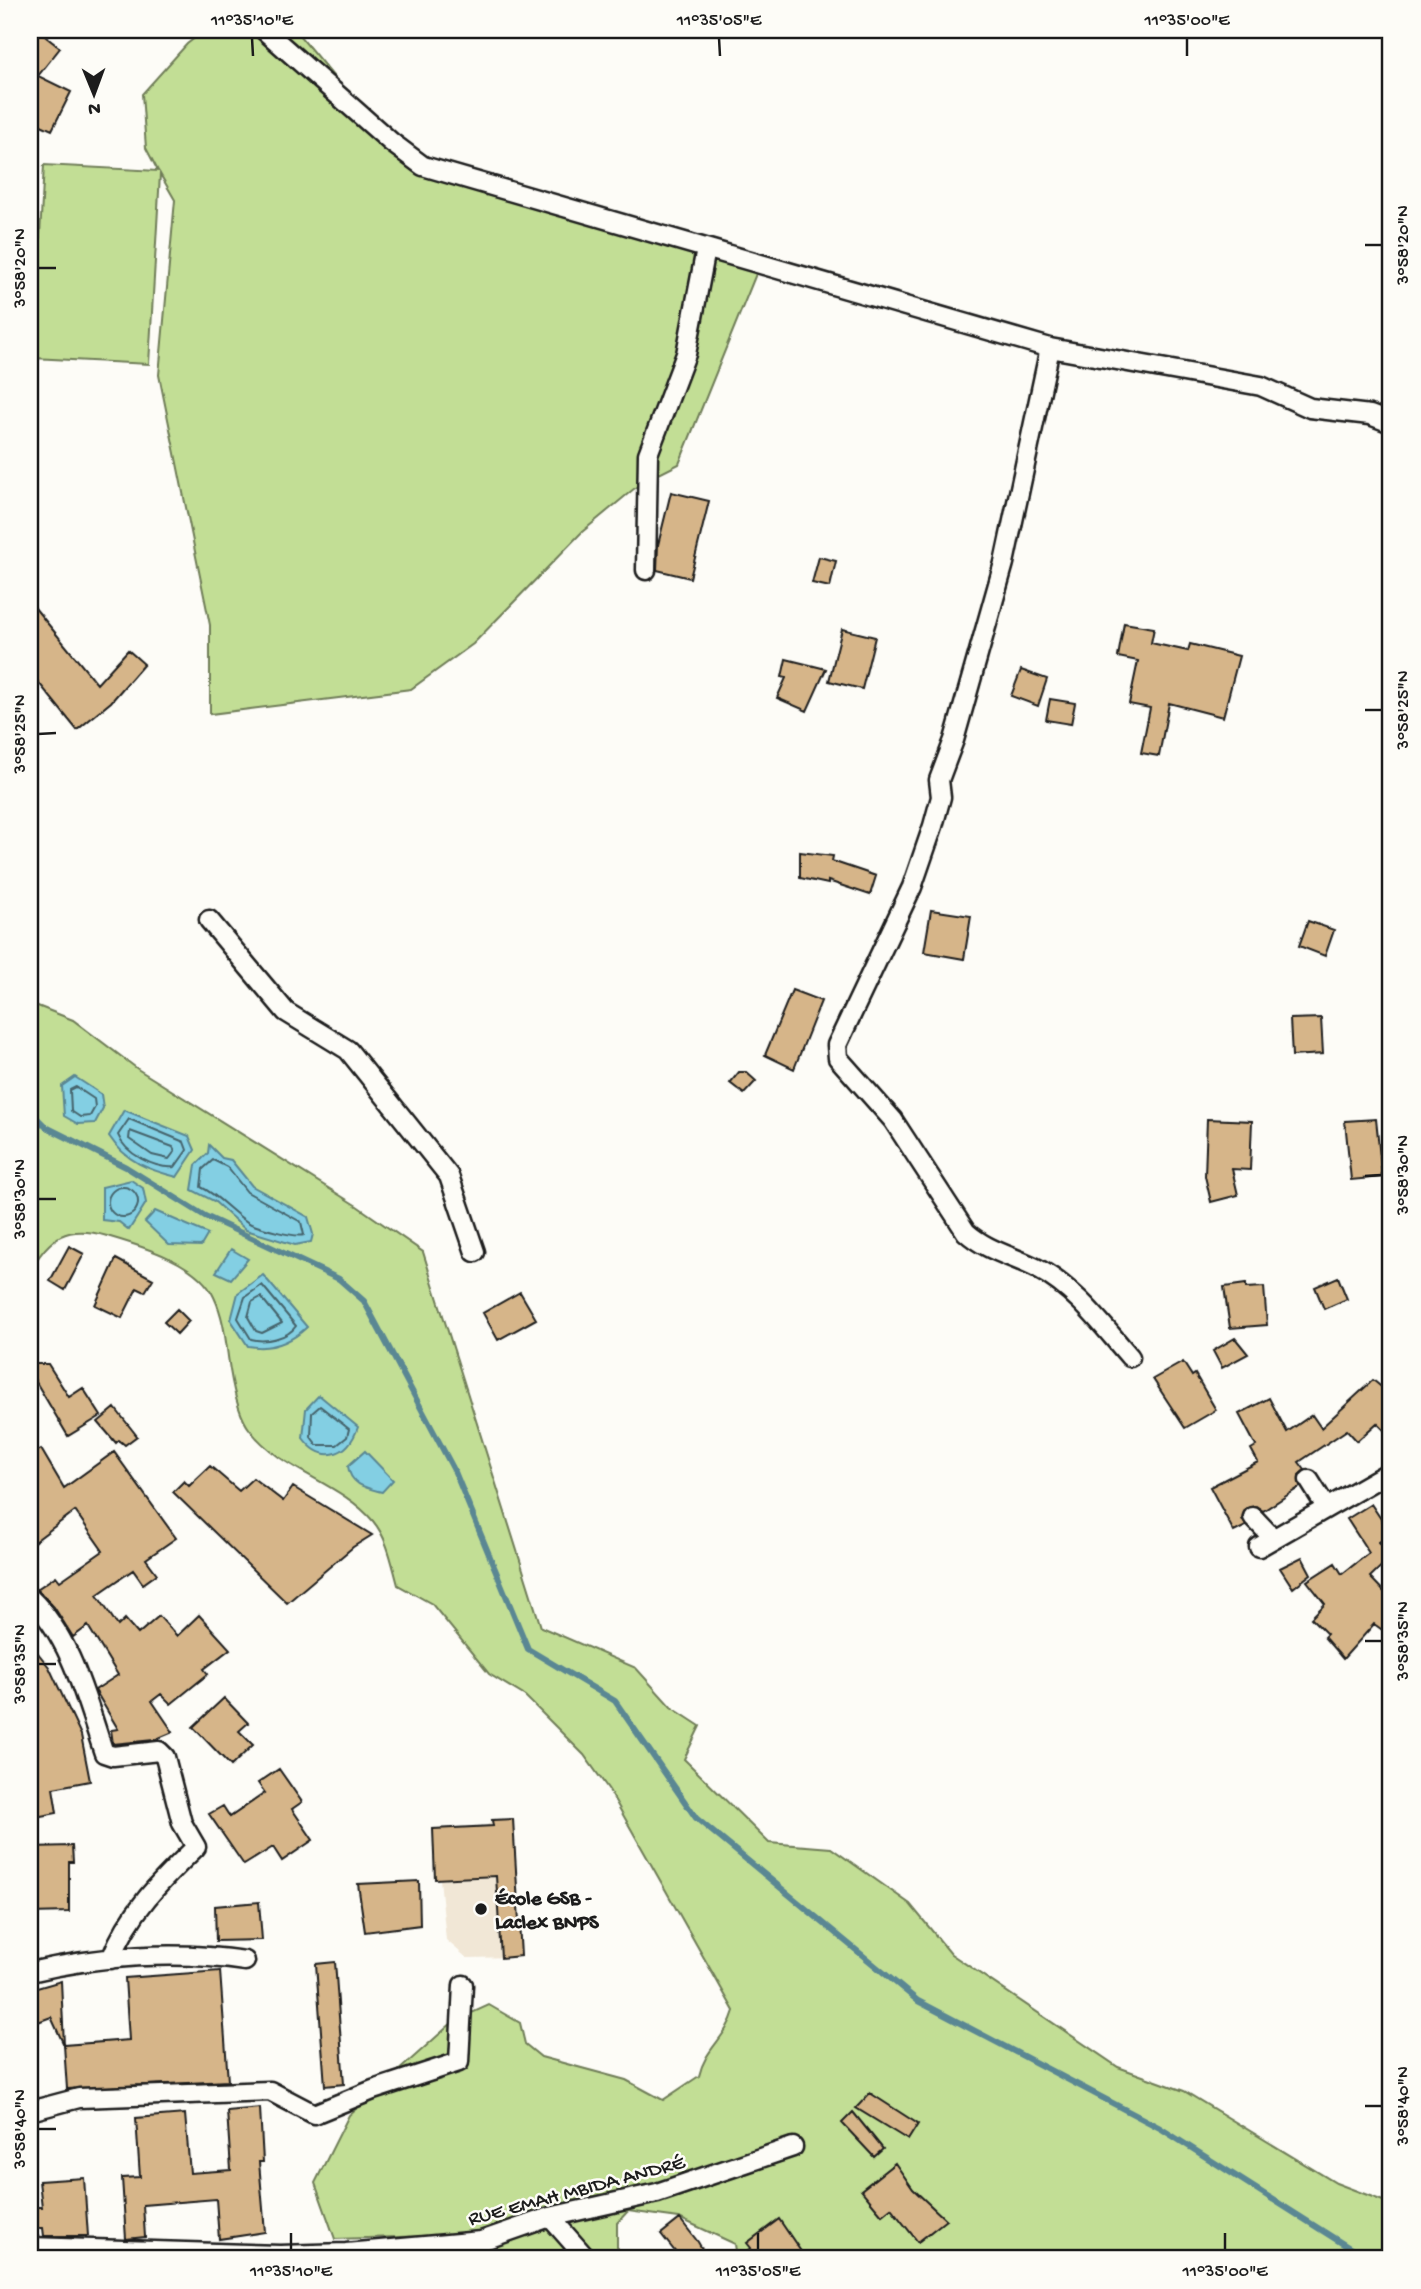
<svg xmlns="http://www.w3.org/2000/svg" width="1421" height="2289" font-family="'Gochi Hand',sans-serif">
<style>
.built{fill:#f1e7d6}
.green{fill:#c2de95;stroke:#6f7d58;stroke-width:2}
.water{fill:#83cfe3;stroke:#5a8793;stroke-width:2}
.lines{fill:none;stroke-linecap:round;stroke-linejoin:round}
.shore{stroke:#45646c;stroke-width:2}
.stream{stroke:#5a8793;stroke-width:6}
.building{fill:#d6b589;stroke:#1c1c1c;stroke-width:2}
.minor-casing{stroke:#1c1c1c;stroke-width:23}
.minor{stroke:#fdfcf7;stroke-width:18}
.ticks{fill:none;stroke:#1c1c1c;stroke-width:2.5}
.poi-dot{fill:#1c1c1c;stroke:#fdfcf7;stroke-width:2.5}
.labels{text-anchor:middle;stroke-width:5;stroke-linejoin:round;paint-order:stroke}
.poi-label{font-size:21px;font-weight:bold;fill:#1c1c1c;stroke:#fdfcf7;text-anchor:start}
.street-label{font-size:21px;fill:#1c1c1c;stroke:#fdfcf7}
.neatline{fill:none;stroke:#1c1c1c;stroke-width:2.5}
.ticks-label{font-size:18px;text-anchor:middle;fill:#1c1c1c}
</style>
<rect width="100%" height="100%" fill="#fdfcf7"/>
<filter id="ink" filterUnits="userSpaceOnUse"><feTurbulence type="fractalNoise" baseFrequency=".0143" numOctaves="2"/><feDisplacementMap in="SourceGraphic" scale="14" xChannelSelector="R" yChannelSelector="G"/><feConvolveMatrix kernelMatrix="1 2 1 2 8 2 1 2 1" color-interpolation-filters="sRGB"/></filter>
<g filter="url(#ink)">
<!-- built -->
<path class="built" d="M513,1819L521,1957L467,1958L446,1940L440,1879L492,1820Z"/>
<!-- green -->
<path class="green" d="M205,30H295L372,123L421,165L500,198L760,264L679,464L641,483L582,532L473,644L411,689L210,714V625L159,375L175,200L160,174L149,364L33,358L44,165L158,171L146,148L142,94L187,44Z
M30,1003L73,1020L139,1070L357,1206L423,1252L541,1627L636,1668L671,1707L700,1726L684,1759L769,1843L831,1848L910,1904L951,1954L1118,2067L1184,2091L1336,2183L1391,2204V2259H737L735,2244L679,2218L628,2211L617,2223V2251L622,2259H488L462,2235L335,2239L315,2183L349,2115L454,2021L489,2005L520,2023L525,2044L541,2057L626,2080L663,2100L699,2076C705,2048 726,2039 734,2011L609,1790L584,1755L525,1696L489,1674L432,1604L398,1585C392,1564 388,1539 373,1521C340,1482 281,1471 250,1430C238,1415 233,1388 230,1370C226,1346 225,1320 214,1297C198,1262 141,1246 107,1236C66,1224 50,1237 30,1270Z"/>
<!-- water -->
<path class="water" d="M75,1077L101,1094L103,1108L95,1123L78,1124L64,1116L62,1086Z
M124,1110L189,1136L195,1150L177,1177C149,1170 126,1162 109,1136Z
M209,1145L222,1158L231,1160L252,1186L308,1217L313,1234L311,1242L295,1245L246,1230L214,1201L192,1190L196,1165L208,1153Z
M131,1180L143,1188L146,1203L129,1230L119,1222L102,1220V1187Z
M155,1211L208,1234L201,1246L169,1245L145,1222Z
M231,1249L248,1259L231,1279L216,1272Z
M263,1275L307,1327C290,1343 270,1350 248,1346L231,1320L238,1293Z
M319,1395L358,1427C348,1456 323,1465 303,1438L306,1409Z
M365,1451L393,1480L382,1492C366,1488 350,1485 348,1466Z"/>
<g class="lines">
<!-- shore -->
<path class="shore" d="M76,1087L94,1099L95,1107L90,1116L80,1117L71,1111L70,1090Z
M129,1119L184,1142L187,1150L175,1167C155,1169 125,1154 118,1135Z
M130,1131L173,1147L175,1151L169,1159L152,1155L129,1139Z
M213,1160L227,1167L247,1192L301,1222L304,1235C295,1238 261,1228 251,1224C236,1217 220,1196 201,1187L203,1169Z
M108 1202a15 15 0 1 1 30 0a15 15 0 1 1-30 0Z
M262,1285L296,1326C288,1338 265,1343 251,1339L238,1318L245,1297Z
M261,1297L282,1323L262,1333L256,1331L248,1317L252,1302Z
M320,1406L349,1429L347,1437L337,1445H317L311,1437L312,1413Z"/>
<!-- stream -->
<path class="stream" d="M30,1095L33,1097H30
M30,1111L46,1127L126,1167L205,1216L339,1279L364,1301L455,1472L528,1649L615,1701L696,1818L918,2001L1160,2128L1367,2259"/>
</g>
<!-- building -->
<path class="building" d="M30,30H37L60,48L38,76L71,92L52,130L30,120Z
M671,492L709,501L690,578L657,570L658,545Z
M819,557L836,561L830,587L812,583Z
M30,602L97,684L128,650L144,664L111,702L77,730L30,672Z
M1124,623L1154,628L1151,643L1188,651L1190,644L1239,656L1223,717L1169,703L1159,756L1141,753L1150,708L1129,704L1138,661L1118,657Z
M842,629L875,637L862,689L829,681Z
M786,659L826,669L807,711L777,698L786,678L782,677Z
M1021,670L1047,679L1038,706L1011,696Z
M1050,699L1075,703L1071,724L1046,720Z
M800,852L833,856L832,861L876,876L870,895L828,881V884L800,878Z
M931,910L971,916L964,959L924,952Z
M1308,921L1334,930L1325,956L1299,946Z
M792,990L821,1001L794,1069L765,1055Z
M1321,1018L1323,1054L1292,1056L1290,1019Z
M739,1072H746L756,1081L744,1094L730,1083Z
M1207,1119L1252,1121L1250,1170L1232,1169L1238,1195L1211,1202L1205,1176Z
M1376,1119L1382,1177L1351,1180L1345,1121Z
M69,1246L84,1254L65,1290L50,1281Z
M116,1259L153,1279L145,1292L137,1288L122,1318L95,1305Z
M1338,1277L1347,1299L1324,1309L1315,1287Z
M1246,1284V1288L1264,1287L1267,1325L1230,1328L1224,1287Z
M520,1292L536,1319L498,1340L483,1313Z
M177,1309L189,1321L177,1334L164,1322Z
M1235,1338L1248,1354L1222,1368L1213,1351Z
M1183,1362L1192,1376L1195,1374L1216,1410L1185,1428L1153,1379Z
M30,1364H48L69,1397L83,1388L101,1416L68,1436L30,1372Z
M1373,1380L1391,1395V1437L1377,1423L1357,1441L1347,1430L1299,1462L1305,1470L1299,1475L1300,1487L1263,1511L1256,1506L1246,1508L1242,1519L1246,1526L1234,1532L1210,1487L1258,1462L1251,1449L1256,1446L1239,1414L1269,1398L1287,1432L1312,1415L1321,1428Z
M115,1408L137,1436L125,1445L119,1440L116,1443L98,1422Z
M41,1449L64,1488L114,1452L176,1538L146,1559L157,1574L143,1584L133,1570L97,1595L118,1626L125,1619L138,1634L159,1616L177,1636L199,1615L230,1649L204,1669L208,1674L171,1704L161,1694L152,1701L173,1732L154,1740L113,1744L111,1730L118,1729L95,1690L118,1675L88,1626L73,1637L54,1607L37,1589L56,1576L60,1581L103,1551L75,1511L30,1545V1455Z
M210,1466L239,1491L253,1478L283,1501L293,1487L372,1535L353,1547L287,1603L173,1492L184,1481L189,1486Z
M1371,1504L1391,1534L1379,1542L1391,1557L1370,1577L1391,1599V1636L1374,1624L1343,1659L1324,1637L1327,1634L1311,1618L1325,1604L1307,1581L1335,1563L1342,1574L1369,1553L1347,1519Z
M1302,1557L1311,1574L1293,1588L1280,1568Z
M30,1643L49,1667L81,1735L90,1781L53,1788L57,1813L30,1818Z
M224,1698L248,1723L239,1731L253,1745L231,1766L193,1727Z
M279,1769L302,1802L292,1809L313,1840L282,1861L273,1847L244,1865L209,1814L223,1806L230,1817L265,1793L258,1783Z
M513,1819L521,1956L501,1958L496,1876L435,1879L433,1829L493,1826L492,1820Z
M72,1846L73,1862H69V1912L30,1913V1847Z
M419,1881L420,1925L365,1932L358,1884Z
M259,1902L262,1940L216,1941L215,1906Z
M335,1962L344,2084L325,2086L316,1964Z
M220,1971L228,2081L67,2089L64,2045L129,2040L125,1978Z
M61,1981L64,2045L51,2017L30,2025V1990Z
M870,2093L918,2124L908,2140L856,2108Z
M260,2108L263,2162H259L265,2232L219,2239L216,2199L143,2205L145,2237L126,2239L122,2178L140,2177L136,2118L185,2114L190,2173L231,2170L227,2111Z
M853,2112L883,2149L874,2157L842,2123Z
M895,2163L913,2189L946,2220L918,2242L891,2208L882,2215L861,2190Z
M84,2178L88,2236H44L43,2228H37L36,2207H42L39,2181Z
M680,2219L698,2242L708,2259H681L661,2234Z
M779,2219L806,2259H735L751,2248L747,2243Z"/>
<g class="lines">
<!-- minor casing -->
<g class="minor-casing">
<path id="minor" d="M264,30L391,142L423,166L1050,348L1261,386L1310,408L1370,415L1391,423
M1050,348L1004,563L954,740L939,780L941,797L933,826L912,887L837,1045L838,1058L893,1120L966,1232C987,1251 1013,1256 1038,1269C1076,1289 1102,1325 1130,1357
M646,570L648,454L686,354L706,249
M209,920L286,1012L348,1050L449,1176L475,1252
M1309,1480L1326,1507
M1253,1517L1273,1538
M1259,1547L1391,1471
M30,1598C71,1637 86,1700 104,1753L113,1756L159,1751L165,1757L182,1823L196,1847C161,1881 129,1912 111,1959
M30,1972C99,1956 175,1950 245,1961
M30,2111L79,2098L270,2091L314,2114L373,2090L459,2062L463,1985
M550,2217L587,2259
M30,2247L280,2255L346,2253L481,2241L550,2217L657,2193L793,2147"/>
</g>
<!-- minor -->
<use href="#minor" class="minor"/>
</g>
</g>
<!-- ticks -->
<path class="ticks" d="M252,38L253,56M719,38L720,56M1187,38V56M1365,245H1382M38,268H56M1365,710H1382M38,734L56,733M1365,1176L1382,1175M38,1199H56M1365,1641H1382M38,1664H56M1365,2106H1382M38,2129H56M291,2233V2250M758,2233V2250M1225,2233V2250"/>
<!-- markers -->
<circle class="poi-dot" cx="481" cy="1909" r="7"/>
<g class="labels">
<!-- poi labels -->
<g class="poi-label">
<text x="495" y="1904">École GSB -<tspan x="495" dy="24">Laclex BNPS</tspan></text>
</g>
<!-- street labels -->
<g class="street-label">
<text transform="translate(576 2189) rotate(-15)" y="7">RUE EMAH MBIDA ANDRÉ</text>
</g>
</g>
<!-- margin -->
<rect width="1421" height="2289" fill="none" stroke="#fdfcf7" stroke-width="77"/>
<!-- north arrow -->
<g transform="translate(94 94) rotate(179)" stroke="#fdfcf7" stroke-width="5" paint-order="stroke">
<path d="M0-5L12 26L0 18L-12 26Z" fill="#1c1c1c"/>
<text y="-10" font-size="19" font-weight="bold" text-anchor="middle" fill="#1c1c1c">N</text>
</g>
<rect x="38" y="38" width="1344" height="2212" class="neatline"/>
<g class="ticks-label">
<text x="252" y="25">11°35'10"E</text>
<text x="719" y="25">11°35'05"E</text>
<text x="1187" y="25">11°35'00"E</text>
<text transform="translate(1402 245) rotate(-90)" y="6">3°58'20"N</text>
<text transform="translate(19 268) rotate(-90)" y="6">3°58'20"N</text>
<text transform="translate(1402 710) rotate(-90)" y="6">3°58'25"N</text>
<text transform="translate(19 734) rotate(-90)" y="6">3°58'25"N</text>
<text transform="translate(1402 1175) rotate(-90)" y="6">3°58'30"N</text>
<text transform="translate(19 1199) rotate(-90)" y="6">3°58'30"N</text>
<text transform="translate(1402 1641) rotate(-90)" y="6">3°58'35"N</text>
<text transform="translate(19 1664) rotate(-90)" y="6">3°58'35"N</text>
<text transform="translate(1402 2106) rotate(-90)" y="6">3°58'40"N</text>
<text transform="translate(19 2129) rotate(-90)" y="6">3°58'40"N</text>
<text x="291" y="2276">11°35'10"E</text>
<text x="758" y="2276">11°35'05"E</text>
<text x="1225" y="2276">11°35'00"E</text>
</g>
</svg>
